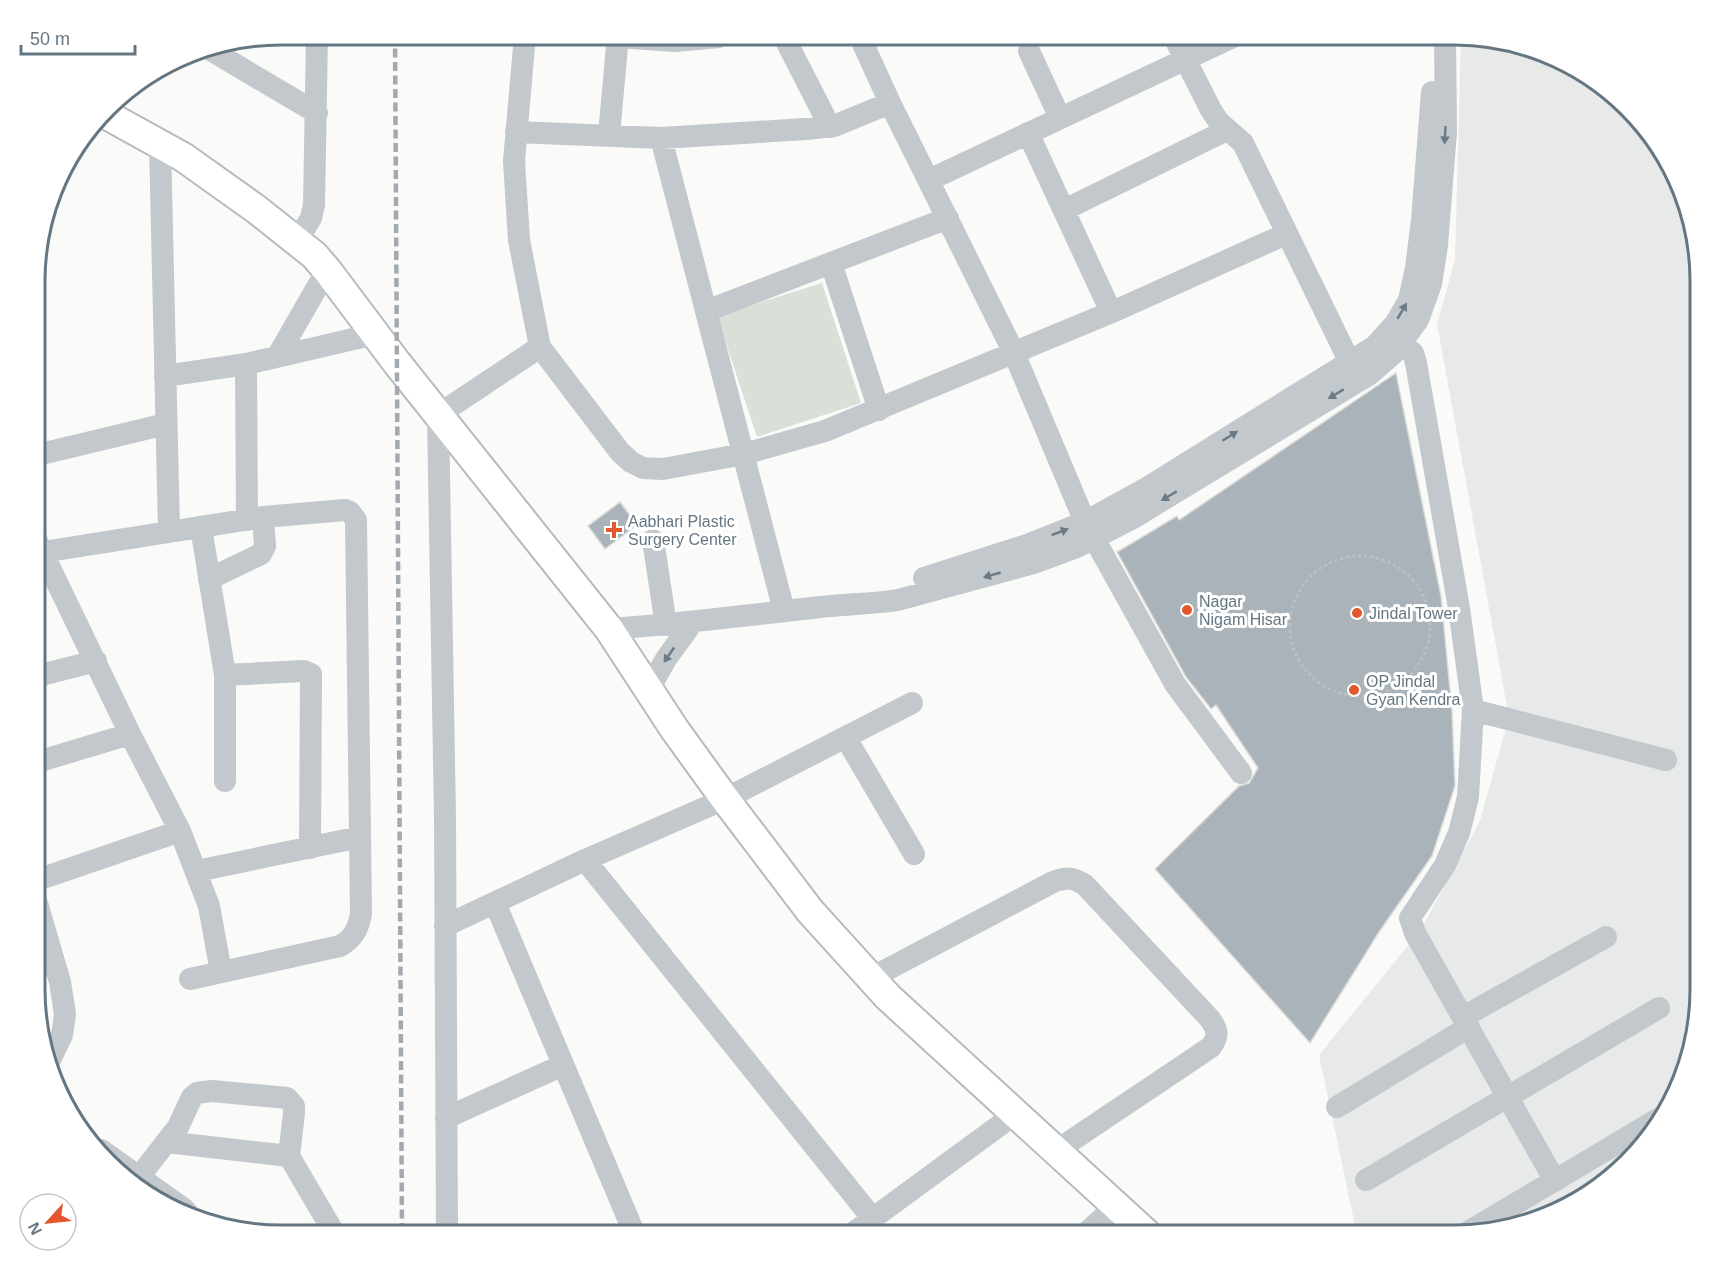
<svg xmlns="http://www.w3.org/2000/svg" width="1735" height="1270" font-family="Arial,sans-serif">
<style>
.built{fill:#e8e9e9}
.green{fill:#dadfd7}
.building{fill:#aab3b9;stroke:#dcdcda;stroke-width:1.5}
.lines{fill:none;stroke-linecap:round;stroke-linejoin:round}
.major-casing{stroke:#b5babe;stroke-width:32}
.path{stroke:#bbbfc2;stroke-width:3;stroke-dasharray:3 3;stroke-linecap:butt}
.minor{stroke:#c3c8cc;stroke-width:22}
.major{stroke:#fff;stroke-width:28}
.rail{stroke:#a2aab0;stroke-width:4.5;stroke-dasharray:9 4.5;stroke-linecap:butt}
.oneway{fill:#6a7a87}
.poi-dot{fill:#e4572e;stroke:#fff;stroke-width:2}
.labels{text-anchor:middle;stroke-width:6;stroke-linejoin:round;paint-order:stroke}
.poi-label{font-size:16px;fill:#657683;stroke:#fff;text-anchor:start}
.rim{fill:none;stroke:#657683;stroke-width:3}
</style>
<rect width="100%" height="100%" fill="#fafaf8"/>
<!-- built -->
<path class="built" d="M1461,35H1470L1548,53L1604,86L1675,172L1700,265V1005L1682,1083L1649,1139L1563,1210L1454,1235H1357L1319,1055L1420,931L1480,821L1509,717L1437,324L1455,260Z"/>
<!-- green -->
<path class="green" d="M822,283L861,403L757,437L717,316Z"/>
<!-- building -->
<path class="building" d="M1396,373L1441,596L1452,711L1455,786L1432,856L1379,932L1310,1043L1155,869L1239,786L1249,783L1258,768L1216,705L1211,709L1186,677L1117,552L1177,516L1179,520Z
M620,502L637,525L605,549L588,526Z"/>
<g class="lines">
<!-- major casing -->
<g class="major-casing">
<path id="major" d="M105,114L183,157L256,209L314,255L327,270L397,363L609,629L675,730L725,799L810,911L888,997L1148,1235"/>
</g>
<!-- path -->
<path class="path" d="M1290 626a70 70 0 1 1 140 0a70 70 0 1 1-140 0Z"/>
<!-- minor -->
<path class="minor" d="M525,35L514,161L519,240L540,347L620,452L631,462L643,468L663,469L744,454L825,431L1119,309L1286,234
M783,35L830,127
M859,35L890,103L1014,353L1085,522L1175,684L1241,773
M1173,35L1211,110L1219,122L1243,143L1356,375
M617,37L675,41L719,37
M209,49L317,113
M1029,51L1060,118
M516,132L661,138L806,129L834,126L890,103
M1028,133L1111,312
M609,135L618,35
M661,138L784,611
M160,143L169,531
M929,180L1237,35
M1064,210L1227,130
M297,241L311,218L314,205L317,35
M831,263L879,410
M706,311L948,218
M1389,337L1413,353L1416,363L1459,608L1473,710L1468,797L1459,833L1445,865L1410,918L1415,933L1555,1181
M277,357L327,270
M246,364L247,520
M165,376L246,364L375,334
M37,455L166,424
M201,527L225,675V781
M653,540L666,625
M37,541L130,734L180,831L209,906L221,972
M43,552L263,517L345,510L350,512L356,520L361,914C358,929 354,938 340,946L190,979
M924,578L1027,545L1085,522L1145,489L1375,346L1395,324L1409,300L1416,268L1422,220L1432,92
M209,579L261,554L265,546L263,517
M609,629C680,624 750,615 820,607C846,604 872,604 898,600L1034,563L1077,547L1133,518L1370,374L1393,354L1418,320L1431,284L1437,245L1446,132L1445,35
M225,675L304,671L311,674L310,848
M37,676L96,661
M649,689L666,659L692,623
M1473,710L1666,760
M846,738L914,854
M37,762L130,734
M585,860L873,1219
M197,871L360,837
M37,880L180,831
M37,903L60,982L65,1014L62,1035L50,1060
M495,903L635,1235
M445,926L585,860L725,799L912,703
M871,978L1053,882C1067,877 1073,877 1085,885L1210,1019C1218,1030 1219,1036 1211,1047L1056,1151
M1463,1017L1606,937
M1337,1107L1469,1027
M446,1118L563,1065
M166,1142L289,1156
M101,1150L184,1209L192,1218
M139,1177L178,1127L192,1097L197,1093L212,1091L287,1098L294,1106V1113L289,1156L333,1231L334,1235
M1366,1180L1659,1008
M1468,1232L1663,1116
M447,1235L445,818L438,415L540,347
M850,1235L1015,1114
M1084,1235L1116,1206"/>
<!-- major -->
<use href="#major" class="major"/>
<!-- rail -->
<path class="rail" d="M395,35L402,1235"/>
</g>
<!-- one-way arrows -->
<defs><path id="oneway-solid" d="M-6-.8H1V-3.2L6.5 0L1 3.2V.8H-6Z" transform="scale(1.5)"/></defs>
<g class="oneway">
<use href="#oneway-solid" transform="translate(1445 135) rotate(93)"/>
<use href="#oneway-solid" transform="translate(1402 311) rotate(-60)"/>
<use href="#oneway-solid" transform="translate(1336 394) rotate(149)"/>
<use href="#oneway-solid" transform="translate(1230 436) rotate(-32)"/>
<use href="#oneway-solid" transform="translate(1169 496) rotate(149)"/>
<use href="#oneway-solid" transform="translate(1060 532) rotate(-21)"/>
<use href="#oneway-solid" transform="translate(992 575) rotate(164)"/>
<use href="#oneway-solid" transform="translate(669 655) rotate(124)"/>
</g>
<!-- markers -->
<g class="poi-dot">
<path d="M611 521h6v6h6v6h-6v6h-6v-6h-6v-6h6z"/>
<circle cx="1187" cy="610" r="6"/>
<circle cx="1357" cy="613" r="6"/>
<circle cx="1354" cy="690" r="6"/>
</g>
<g class="labels">
<!-- poi labels -->
<g class="poi-label">
<text x="628" y="527">Aabhari Plastic<tspan x="628" dy="18">Surgery Center</tspan></text>
<text x="1199" y="607">Nagar<tspan x="1199" dy="18">Nigam Hisar</tspan></text>
<text x="1369" y="619">Jindal Tower</text>
<text x="1366" y="687">OP Jindal<tspan x="1366" dy="18">Gyan Kendra</tspan></text>
</g>
</g>
<!-- crop -->
<path d="M0 0H1735V1270H0ZM281 45H1454A236 236 0 0 1 1690 281V989A236 236 0 0 1 1454 1225H281A236 236 0 0 1 45 989V281A236 236 0 0 1 281 45Z" fill="#fff" fill-rule="evenodd"/>
<path class="rim" d="M281 45H1454A236 236 0 0 1 1690 281V989A236 236 0 0 1 1454 1225H281A236 236 0 0 1 45 989V281A236 236 0 0 1 281 45Z"/>
<!-- north arrow -->
<g transform="translate(48 1222) rotate(243)"><circle r="28" fill="#ffffff" stroke="#c1c8cd" stroke-width="1.5"/>
<path d="M0-4.5L10 22L0 15L-10 22Z" fill="#e4572e"/>
<text y="-9" font-size="16" font-weight="bold" text-anchor="middle" fill="#657683">N</text>
</g>
<!-- scale -->
<path d="M21 45v9h114v-9" fill="none" stroke="#657683" stroke-width="3"/>
<text x="30" y="45" font-size="18" fill="#657683" stroke="#ffffff" stroke-width="4.5" paint-order="stroke">50 m</text>
</svg>
